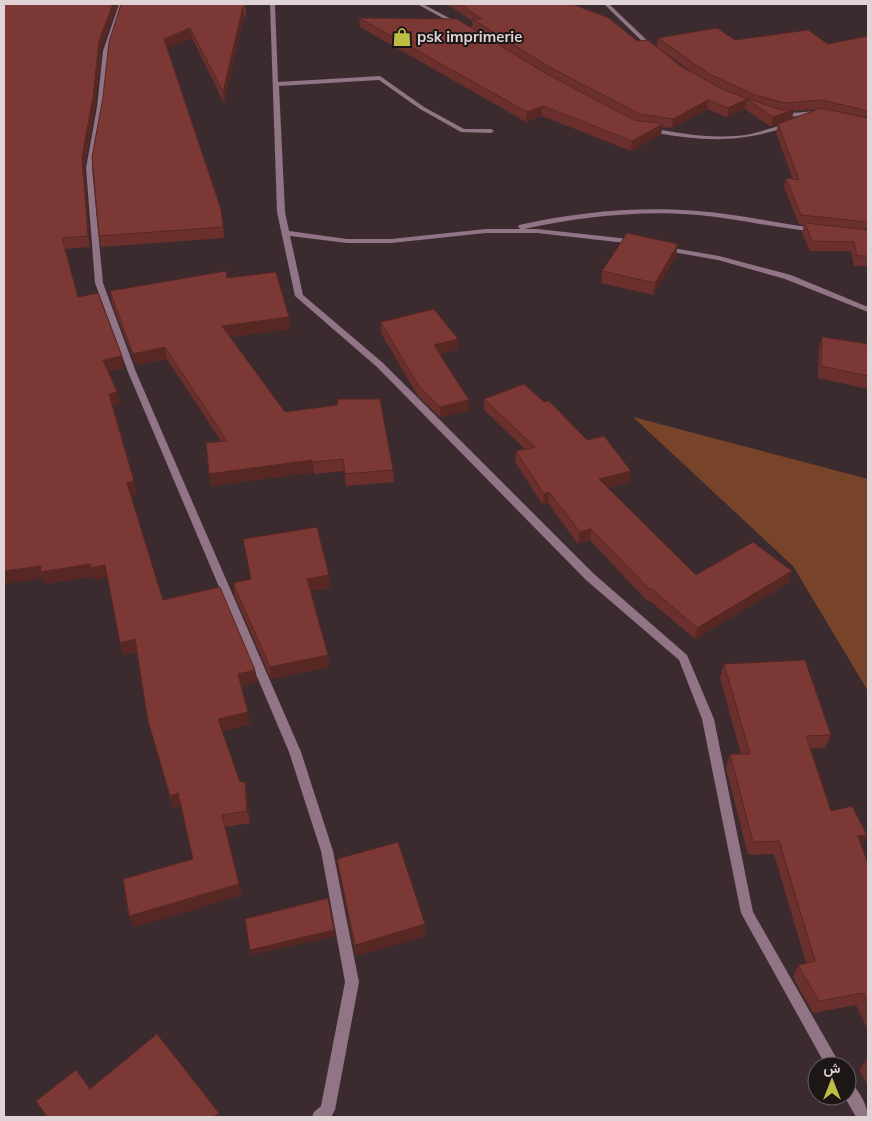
<svg xmlns="http://www.w3.org/2000/svg" width="872" height="1121" font-family="Mulish,Vazirmatn,sans-serif">
<style>
.green{fill:#77442a}
.lines{fill:none;stroke-linecap:round;stroke-linejoin:round}
.minor{fill:#917485;fill-rule:evenodd}
.wall{fill:#6b302d;fill-rule:evenodd}
.shaded-wall{fill:#572724}
.building{fill:#7c3834;stroke:#572724}
.labels{text-anchor:middle;stroke-width:4;stroke-linejoin:round;paint-order:stroke}
.far-poi-label{font-size:15px;font-weight:bold;fill:#dfd3d5;stroke:#1d1617;text-anchor:start}
</style>
<rect width="100%" height="100%" fill="#3c2b2e"/>
<!-- green -->
<path class="green" d="M633,417L868,479V691L793,566Z"/>
<g class="lines">
<!-- minor -->
<path class="minor" d="M119,4H124L109,51L103,107L92,168L103,283L136,372L301,752L333,851L359,982L335,1110L331,1117H312L314,1112L321,1106L345,982L321,851L289,752L128,372L95,283L86,168L97,107L103,51Z
M270,4H275L278,82L380,76L424,107L464,129H491L494,131L491,133L461,132L420,109L379,80L279,86L285,212L289,231L347,239H391L486,229H521L518,227L519,225C577,212 638,206 698,211C737,214 776,223 815,228L819,230L815,232L800,230C766,226 732,218 698,215C639,210 581,217 524,229H537L638,240L639,242L635,244L537,233H486L391,243H347L290,236L303,295L383,363L594,574L687,655L714,719L753,912L841,1066H826L741,913L702,719L679,660L586,580L377,367L295,296L277,212Z
M417,4H423L464,26L459,27Z
M604,4H609L654,47V49H650Z
M816,111L819,113L818,114L780,118L777,116L780,114Z
M788,123L790,124V126C736,144 705,141 650,132L647,130L650,128C683,134 717,140 751,134C763,131 775,127 788,123Z
M661,246L719,256L791,275L868,307V312L785,279L718,260L661,250Z
M847,1081C857,1085 868,1106 868,1117H856L844,1096H847Z"/>
</g>
<!-- wall -->
<path class="wall" d="M4,4L101,51L95,107L84,168L90,247L65,249L78,297L124,368L108,371L120,404L113,406L137,493L130,495L163,600L255,670L257,682L241,686L250,724L222,731L240,782L247,793L250,823L225,827L242,895L134,927L129,916L193,859L181,805L173,808L152,733L137,652L123,655L120,643L107,577L94,580L93,576L45,584L43,578Z
M121,4H246V18L244,16L224,103L192,38L167,48L223,220L224,238L101,247L99,236Z
M447,4H572L698,76L657,47L658,38L735,40L828,44L868,36V266H854L851,251H810L802,233L804,225L799,224L784,187L786,178L793,179L776,133L778,124L771,127L745,109L727,117L707,109L672,128L662,127L661,134L631,151L542,116L526,122L360,27L359,18L472,28V21ZM817,109L792,119L793,111Z
M676,256L653,295L601,283L602,271Z
M227,278L290,329L230,337L285,412L393,470L394,482L346,486L344,471L314,474V472L211,486L221,441L167,359L136,365L112,303L110,291Z
M381,322L458,339V349L440,354L469,411L440,417L418,396L381,333Z
M822,337L868,343V389L818,378L819,349Z
M484,399L544,402L587,440L631,471L629,482L608,488L696,575L792,571L788,583L695,639L650,601H647L590,540L578,544L548,503L543,505L515,462L516,451L525,449L484,410Z
M233,583L330,588L311,591L328,655L329,667L271,679L235,596Z
M724,664L831,735L825,748L811,749L831,811L867,835L862,845L868,864V1030L856,1005L813,1013L793,977L798,965L806,963L774,854L748,855L726,768L730,754H741L720,678Z
M337,859L425,924V936L356,956L339,871Z
M868,1058V1086L859,1070L867,1059Z"/>
<!-- shaded-wall -->
<path class="shaded-wall" d="M113,4H118L101,51L95,107L84,168L90,247L88,236L82,157L99,41Z
M243,7L244,16L224,103L223,92Z
M190,28L192,38L165,49L164,39Z
M747,99L745,109L727,117L728,108Z
M708,100L707,109L672,128L673,119Z
M543,106L542,116L526,122L527,112Z
M794,109L792,119L771,127L773,117Z
M663,124L661,134L631,151L632,141Z
M678,244L676,256L653,295L655,283Z
M289,317L290,329L224,338L222,326Z
M458,339V349L434,355V345Z
M165,347L167,359L136,365L133,354Z
M122,356L124,368L106,372L103,360Z
M117,392L120,404L112,406L109,394Z
M469,400V411L440,417V407Z
M312,460L314,472L211,486L209,474Z
M631,471L629,482L598,491L599,479Z
M134,481L137,493L130,495L127,483Z
M549,492L548,503L543,505L544,494Z
M591,529L590,540L578,544L580,532Z
M90,564L105,565L108,577L94,580L93,576L45,584L43,578L4,584V571L41,566Z
M792,571L788,583L695,639L697,628Z
M329,575L330,588L309,591L307,579Z
M135,639L138,651L123,655L120,643Z
M328,655L329,667L271,679L270,667Z
M255,670L257,682L240,686L238,674Z
M248,712L250,724L221,731L218,719Z
M245,782L247,793L250,823L247,811Z
M178,793L181,805L173,808L170,796Z
M867,835L860,848L858,836Z
M239,884L242,895L134,927L129,916Z
M425,924V936L356,956L355,945Z
M334,930L335,936L252,955L250,950Z
M219,1113L220,1117H213Z"/>
<!-- building -->
<path class="building" d="M4,4H113L99,41L93,97L82,157L88,236L62,238L78,297L98,293L122,356L103,360L117,392L109,394L134,481L127,483L163,600L220,587L255,670L238,674L248,712L218,719L240,782H245L247,811L222,815L239,884L129,916L123,879L193,859L178,793L170,796L148,721L135,639L120,643L105,565L91,568L90,564L40,572L41,566L4,571Z
M121,4H245V8L243,7L223,92L190,28L164,39L221,209L223,227L99,236L92,157L103,97L109,42Z
M460,4H572L609,18L637,41L648,40L682,67L726,91L781,110L794,109L773,117L747,99L728,108L708,100L673,119L640,114L553,69L472,19H482Z
M359,18L457,19L547,74L634,120L663,124L632,141L543,106L527,112Z
M717,28L735,40L808,30L828,44L868,36V111L822,100L785,103L755,95L709,74L658,38Z
M821,108L868,118V222L801,215L786,178L799,180L778,124Z
M805,223L868,230V256H857L854,242L812,241Z
M627,233L678,244L655,283L602,271Z
M226,271L227,278L276,272L289,317L222,326L285,412L337,405L338,399H380L393,470L345,474L343,459L313,462L312,460L209,474L206,443L227,441L165,347L133,354L110,291Z
M434,309L458,339L434,345L469,400L440,407L418,385L381,322Z
M822,337L868,344V376L821,366Z
M524,384L544,402L549,401L587,440L604,436L631,471L599,479L696,575L753,542L792,571L697,628L652,589H649L591,529L580,532L549,492L544,494L516,451L535,447L484,399Z
M317,527L329,575L307,579L328,655L270,667L233,583L251,579L243,539Z
M805,660L831,735L806,736L831,811L852,806L867,835L858,836L868,864V1003L863,993L819,1001L798,965L815,961L779,841L753,842L730,754H750L724,664Z
M398,842L425,924L355,945L337,859Z
M328,898L334,930L250,950L245,919Z
M157,1034L219,1113L213,1117H47L36,1101L76,1070L90,1089Z"/>
<!-- icons -->
<defs>
<g id="shop-bare" transform="scale(1.5)"><path d="M-5-2.5h2.3a2.7 3.5 0 0 1 5.4 0H5L5.5 6h-11ZM-1.5-2.5h3a1.5 2.3 0 0 0-3 0Z" fill="#bcbf44" stroke="#1d1617" stroke-width="2.5" paint-order="stroke"/></g>
</defs>
<g fill-rule="evenodd">
<use href="#shop-bare" x="402" y="37"/>
</g>
<g class="labels">
<!-- far-poi labels -->
<g class="far-poi-label">
<text x="417" y="42">psk imprimerie</text>
</g>
</g>
<!-- border -->
<rect width="872" height="1121" fill="none" stroke="#dfd3d5" stroke-width="10"/>
<!-- north arrow -->
<g transform="translate(832 1081)"><circle r="24" fill="#1d1617" stroke="#6b6263"/>
<path d="M0-4L9 19L0 12L-9 19Z" fill="#bcbf44"/>
<text y="-8" font-size="14" font-weight="bold" text-anchor="middle" fill="#dfd3d5">ش</text>
</g>
</svg>
